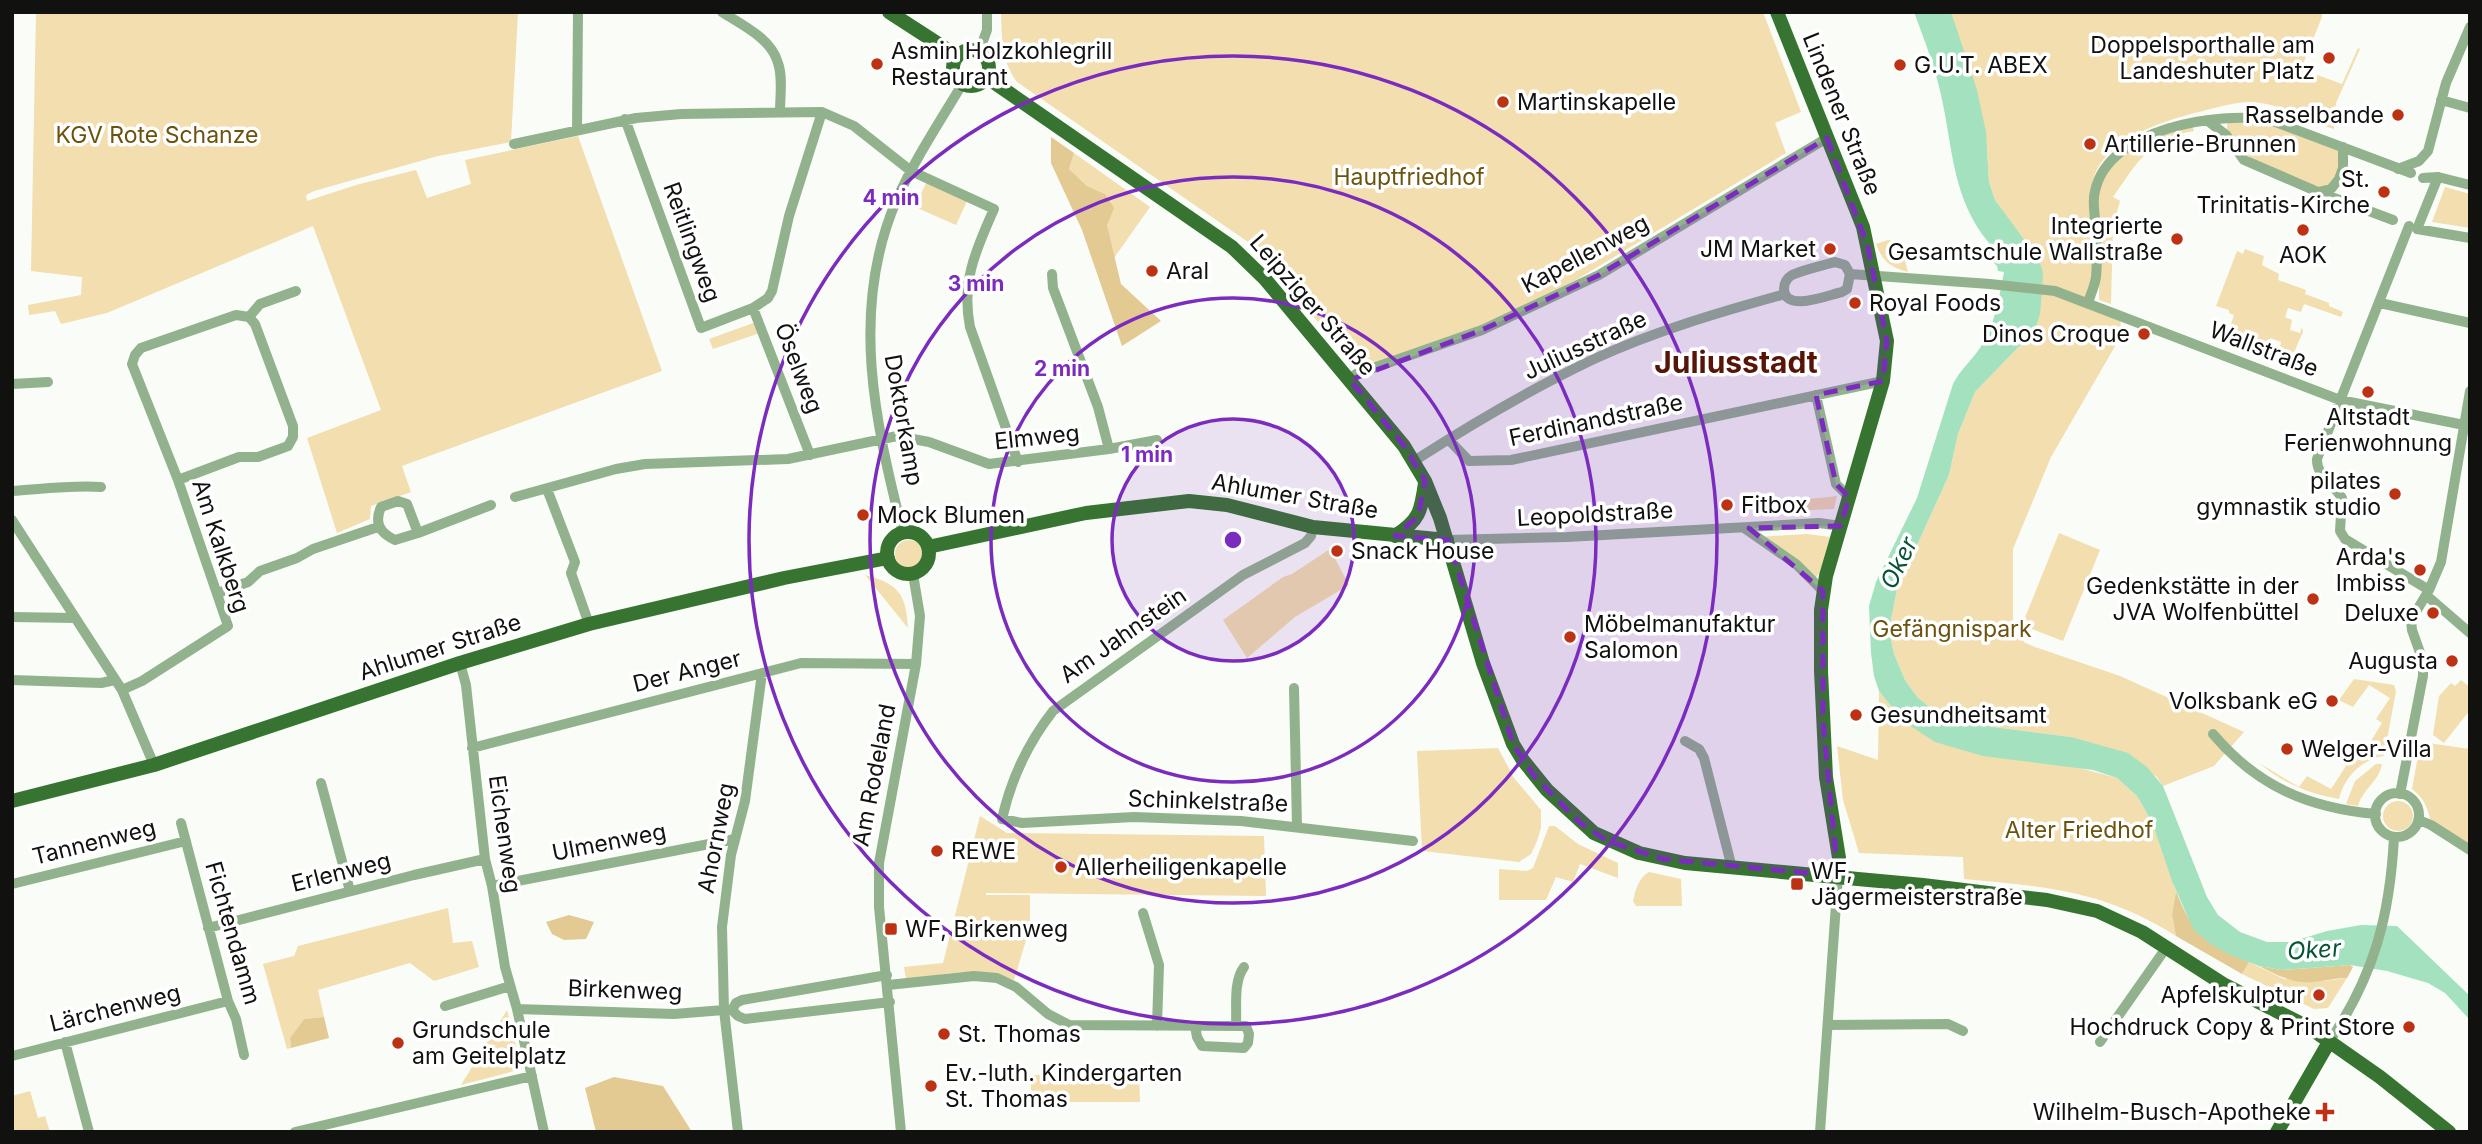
<svg xmlns="http://www.w3.org/2000/svg" width="2482" height="1144" font-family="Inter,sans-serif">
<style>
.green{fill:#f2deaf}
.forest{fill:#e2ca92}
.water{fill:#a4e1bf}
.lines{fill:none;stroke-linecap:round;stroke-linejoin:round}
.minor{stroke:#92b28e;stroke-width:10}
.major{stroke:#387431;stroke-width:14}
.marked{fill:#7b2cbf;fill-opacity:0.2;stroke:#7b2cbf;stroke-width:5;stroke-dasharray:14 9;stroke-linejoin:round}
.ring{fill:none;stroke:#7b2cbf;stroke-width:3.5}
.poi-dot{fill:#bc3213;stroke:#fff;stroke-width:2.5}
.labels{text-anchor:middle;stroke-width:7;stroke-linejoin:round;paint-order:stroke}
.poi-label{font-size:23px;fill:#111210;stroke:#fff;text-anchor:start}
.street-label{font-size:23px;fill:#111210;stroke:#fff}
.park-label{font-size:23px;fill:#6b530e;stroke:#fff}
.water-label{font-size:24px;font-style:italic;fill:#065435;stroke:#fff}
.district-label{font-size:30px;font-weight:bold;fill:#571507;stroke:#fff}
.centre{fill:#7b2cbf;stroke:#fff;stroke-width:3.5}
.ring-label{font-size:21px;text-anchor:middle;font-weight:bold;fill:#7b2cbf;stroke:#fff;stroke-width:7;stroke-linejoin:round;paint-order:stroke}
</style>
<rect width="100%" height="100%" fill="#fafcf8"/>
<!-- green -->
<path class="green" d="M36,12H518L511,142L438,156L314,191L306,195L307,201L356,185L416,170L427,198L471,184L465,160L578,136L662,371L402,466L411,492L371,506L370,519L337,533L307,438L381,410L313,226L107,313L61,324L55,311L29,315L28,305L81,295L82,277L31,271Z
M1001,12H1763L1801,112L1775,123L1786,153L1576,280L1482,327L1359,369L1248,242L1017,82C1001,61 1002,38 1001,12Z
M1951,12H2322V17L2301,69L2342,84L2358,48L2360,49L2336,103L2334,129C2306,121 2281,103 2251,102C2236,102 2218,107 2203,111C2165,120 2091,142 2092,192L2120,153L2191,123L2194,131C2149,138 2137,163 2113,197L2120,201L2113,226L2111,304L2099,300V217L2096,277L2088,302L2121,317L2120,334L2114,348L2051,457L2013,549V620L2016,632L2025,643L2035,647L2120,676L2244,732L2214,766L2163,786L2156,776L2071,737L1993,727L1936,712L1918,698L1905,680L1894,654L1889,630L1897,589L1949,475L1958,434L1975,392L2035,330L2032,250L2021,239L1995,200L1989,182L1987,147Z
M2228,117H2241L2343,147L2339,179L2318,192L2244,160L2226,135Z
M1074,153L1150,207L1114,258L1107,225L1105,194L1087,186L1069,169Z
M928,179L969,197L956,225L915,207Z
M2445,187L2470,194V228L2432,222Z
M1888,240L1900,242L1908,272C1890,267 1883,262 1876,244Z
M2245,249L2264,256L2262,265L2279,274L2278,280L2306,290L2305,294L2329,303V306L2343,312L2341,317L2304,304L2301,312L2288,308L2285,317L2292,320L2290,330L2300,333L2302,327L2303,332L2292,357L2279,352L2281,342L2270,338L2266,350L2234,337L2238,326L2231,324L2234,315L2229,313V310L2216,306L2237,251L2243,254Z
M756,322L760,333L713,349L709,339Z
M1837,496L1834,509L1767,512L1764,504Z
M2059,533L2100,550L2063,641L2022,625Z
M1807,534L1830,537L1820,573L1813,580L1757,537Z
M895 554a14 14 0 1 1 28 0a14 14 0 1 1-28 0Z
M1330,549L1349,585L1295,617L1247,658L1223,620L1283,577L1292,574Z
M865,575C899,584 906,594 908,628Z
M2354,679L2394,685L2396,691L2384,756C2362,759 2344,777 2339,799C2309,794 2283,783 2259,763L2299,787L2307,776L2331,789L2346,766L2343,763L2345,759L2353,764L2366,743L2369,744L2382,723L2376,719L2390,698L2369,685L2353,707L2339,700Z
M2461,680L2470,687V710L2444,743L2433,735L2439,696L2451,683L2455,686Z
M1879,691L1903,721L2117,778L2137,796L2152,822L2176,891L2172,915L2176,936C2103,890 2047,887 1964,879L1963,857L1859,853L1843,800L1837,746L1878,760Z
M2428,743L2470,749V850L2431,825C2429,810 2425,799 2412,789L2420,745Z
M1498,748L1514,778L1541,810V828L1537,841L1531,854L1519,862L1422,851L1417,751Z
M2376,764H2382C2379,782 2363,788 2358,806L2346,804L2355,781Z
M2383 816a15 15 0 1 1 30 0a15 15 0 1 1-30 0Z
M980,816L1007,833L1264,836L1266,896L986,893V895H1030V927L1014,980C979,964 942,975 906,980L904,967L943,963Z
M1549,826H1555L1578,844L1618,863V878L1580,864L1573,882L1556,877L1546,900H1499V869L1527,871L1533,868Z
M1649,872L1681,879L1682,906H1636L1633,901C1635,891 1639,877 1649,872Z
M448,908L453,943L472,941L479,967L434,981L410,963L318,990L324,1017L304,1019L290,1038L291,1048L287,1049L263,964L294,956L298,946Z
M2249,962L2284,979L2323,981L2347,978L2328,1008L2314,1009L2242,974Z
M507,1010L522,1069L461,1085Z
M1139,1074L1140,1102H1032L1030,1075Z
M30,1091L38,1118L45,1116L50,1132H12V1096Z"/>
<!-- forest -->
<path class="forest" d="M1051,137L1074,153L1069,169L1087,186L1105,194L1114,208L1107,225L1121,284L1161,321L1122,346L1082,230L1051,163Z
M2176,891C2193,935 2205,944 2249,962L2242,974L2176,936L2172,915Z
M569,915L594,922L586,939L564,940L552,934L546,922Z
M2350,965L2353,967L2347,978C2335,978 2325,981 2313,982C2293,984 2277,975 2259,966L2281,970Z
M324,1017L329,1038L291,1048L290,1038L304,1019Z
M614,1077L663,1086L692,1132H596L585,1088Z"/>
<!-- water -->
<path class="water" d="M1914,12H1951L1977,90L1986,132L1989,182L1995,200L2039,260L2043,273L2042,290L2040,314L2035,330L1975,392L1958,434L1949,475L1897,589L1889,630L1894,654L1905,680L1918,698L1936,712L1993,727L2071,737L2128,753L2147,767L2163,786L2207,897L2218,915L2240,932L2267,942H2291L2327,931L2361,925L2397,926L2470,996V1020L2445,993L2428,983L2387,971L2350,965L2281,970L2259,966L2228,954L2209,943L2193,929L2172,881L2152,822L2137,796L2117,778L2093,770L1983,756L1935,742L1903,721L1879,691L1874,676L1871,653L1869,606L1876,582L1917,498L1953,384C1960,370 1971,361 1980,348C1995,325 1999,298 2004,272L1998,271L1997,266L1988,257L1987,245L1989,243C1952,199 1953,148 1941,95C1935,67 1924,39 1914,12Z"/>
<g class="lines">
<!-- minor -->
<path class="minor" d="M722,12C742,25 771,38 778,63C783,77 780,97 780,112
M979,52L987,30V12
M2441,100L2470,108
M625,119L701,328L753,308
M2208,121L2226,135L2244,160L2318,192L2331,189L2339,179L2343,168V147
M577,129L578,12
M514,144L636,118L681,114L822,112L854,126L911,171L994,209C976,250 961,281 970,327L1018,462
M2398,169L2419,161L2428,151L2446,83L2470,27
M2423,178L2438,177
M2470,185L2438,177L2417,229L2470,238
M2318,192L2393,220
M2409,226L2317,459C2316,476 2334,484 2342,498L2340,531L2345,539L2429,590
M1835,262L1845,265L1850,274L1847,289L1842,292C1828,295 1785,313 1784,289C1784,283 1787,278 1792,275C1805,269 1821,266 1835,262Z
M1052,274L1053,288L1098,407L1109,449
M1850,274L1990,284L2055,291L2340,400L2464,425
M2088,302C2091,294 2095,285 2096,277C2098,260 2096,240 2095,223C2095,212 2092,201 2095,191C2108,128 2219,111 2270,120L2411,173
M2380,303L2470,323
M249,317L260,304L296,291
M1350,380L1356,374L1482,330L1599,275L1827,138
M12,384L48,382
M1816,395L1836,484L1849,497
M1449,440L1469,461L1511,460L1883,381
M810,455L753,308L768,298L772,291L789,216L822,112
M1414,461C1470,425 1533,388 1594,359C1655,331 1720,312 1785,294
M547,489L575,562L571,573L589,624
M12,491C42,489 72,485 101,487
M515,497L616,469L645,464L788,459L897,436L929,442L989,464L1109,449L1157,440
M398,501L407,504L418,533L395,540C380,533 374,523 381,507Z
M12,520L122,690L154,765
M1313,527L1311,536L1305,543L1243,575L1053,711C1028,743 1011,779 1002,819L1022,823L1134,817L1241,821L1413,841
M1744,528L1796,564L1823,591
M418,533L491,505
M903,533C875,422 849,309 897,199C915,159 940,121 963,83
M1447,540L1567,537L1819,523L1841,526
M218,593L248,582L260,571L297,558L313,549L378,527
M2426,595L2470,633
M12,617L75,618
M460,663L466,685L485,859L492,886L505,967L517,1009L544,1132
M12,680L101,683L115,680
M1294,688L1297,826
M122,690L142,681L228,626L178,480L132,364L135,355L141,348L236,315L249,317L255,324L293,426V437L288,446L258,457H239L178,480
M2213,734C2257,786 2308,808 2376,814
M1685,741L1699,749L1704,758L1732,868
M472,748L801,663L916,664
M321,783L350,891
M2375 815a22 22 0 1 1 44 0a22 22 0 1 1-44 0Z
M2400,794L2423,676V661L2412,630L2411,620L2429,590L2441,562L2470,391
M2419,820L2431,825L2470,850
M181,823L228,1001L236,1019L244,1055
M12,884L186,841
M492,886L735,839
M1143,913L1159,965L1157,1026
M208,928L414,875L485,859
M888,985L974,976L997,978L1016,987L1048,1014L1069,1025L1246,1026L1249,1034L1248,1043L1244,1048L1202,1046L1197,1037L1195,1026
M445,1006L510,986
M517,1009L674,1014L724,1010H732L736,1003L742,1000L887,975
M732,1010L738,1016L745,1019L890,1002
M1236,1025C1237,1007 1233,982 1244,967
M1828,1025L1948,1024L1963,1031
M65,1042L89,1132
M2100,1042L2166,948
M2329,1042C2374,976 2390,916 2394,837
M12,1056L228,1001
M295,1132L532,1076
M738,1132L724,1010L722,927L731,855L745,801L762,673
M901,1132L879,907V863L916,664L920,616L913,574
M1820,1132L1838,876"/>
<!-- major -->
<path class="major" d="M889,12L957,56
M1777,12L1863,227L1887,341L1883,381L1826,576L1821,610V671L1826,777L1839,858L1838,876
M953 68a18 18 0 1 1 36 0a18 18 0 1 1-36 0Z
M986,77L1232,247L1265,279L1404,446L1425,481L1440,518L1483,663L1513,744L1522,759L1547,790L1594,833L1639,853L1685,863L1923,885L2047,900L2097,911L2142,932L2223,984L2310,1028L2380,1077L2449,1132
M887 553a21 21 0 1 1 42 0a21 21 0 1 1-42 0Z
M1395,536C1420,520 1421,511 1425,483
M928,547L1086,513L1189,501L1227,505L1313,527L1447,540
M12,801L154,765L460,663L589,624L784,578L888,558
M2277,1132L2329,1042"/>
</g>
<!-- marked area -->
<path class="marked" d="M1827,138L1868,247L1887,341L1883,381L1816,395L1836,484L1849,497L1841,526L1749,528L1823,591V720L1838,876L1662,859L1607,841L1580,823L1534,776L1513,744L1448,540L1395,536L1418,516L1425,481L1404,446L1350,380L1482,330L1599,275Z"/>
<!-- distance rings -->
<circle cx="1233" cy="540" r="121" fill="#7b2cbf" fill-opacity=".12"/>
<g class="ring">
<circle cx="1233" cy="540" r="121"/>
<circle cx="1233" cy="540" r="242"/>
<circle cx="1233" cy="540" r="363"/>
<circle cx="1233" cy="540" r="484"/>
</g>
<!-- markers -->
<g class="poi-dot">
<circle cx="2329" cy="58" r="7"/>
<circle cx="877" cy="64" r="7"/>
<circle cx="1900" cy="65" r="7"/>
<circle cx="1503" cy="102" r="7"/>
<circle cx="2398" cy="115" r="7"/>
<circle cx="2090" cy="144" r="7"/>
<circle cx="2384" cy="192" r="7"/>
<circle cx="2303" cy="230" r="7"/>
<circle cx="2177" cy="239" r="7"/>
<circle cx="1830" cy="249" r="7"/>
<circle cx="1152" cy="271" r="7"/>
<circle cx="1855" cy="303" r="7"/>
<circle cx="2144" cy="334" r="7"/>
<circle cx="2368" cy="392" r="7"/>
<circle cx="2395" cy="494" r="7"/>
<circle cx="1727" cy="505" r="7"/>
<circle cx="863" cy="515" r="7"/>
<circle cx="1337" cy="551" r="7"/>
<circle cx="2420" cy="570" r="7"/>
<circle cx="2313" cy="599" r="7"/>
<circle cx="2433" cy="613" r="7"/>
<circle cx="1570" cy="637" r="7"/>
<circle cx="2452" cy="661" r="7"/>
<circle cx="2332" cy="701" r="7"/>
<circle cx="1856" cy="715" r="7"/>
<circle cx="2287" cy="749" r="7"/>
<circle cx="937" cy="851" r="7"/>
<circle cx="1061" cy="867" r="7"/>
<rect x="1790" y="877" width="14" height="14" rx="3.5"/>
<rect x="884" y="922" width="14" height="14" rx="3.5"/>
<circle cx="2319" cy="995" r="7"/>
<circle cx="2409" cy="1027" r="7"/>
<circle cx="944" cy="1034" r="7"/>
<circle cx="398" cy="1043" r="7"/>
<circle cx="931" cy="1086" r="7"/>
<path d="M2321.5 1101.5h7v7h7v7h-7v7h-7v-7h-7v-7h7z"/>
</g>
<g class="labels">
<!-- poi labels -->
<g class="poi-label">
<text x="2315" y="53" text-anchor="end">Doppelsporthalle am<tspan x="2315" dy="26">Landeshuter Platz</tspan></text>
<text x="891" y="59">Asmin Holzkohlegrill<tspan x="891" dy="26">Restaurant</tspan></text>
<text x="1914" y="73">G.U.T. ABEX</text>
<text x="1517" y="110">Martinskapelle</text>
<text x="2384" y="123" text-anchor="end">Rasselbande</text>
<text x="2104" y="152">Artillerie-Brunnen</text>
<text x="2370" y="187" text-anchor="end">St.<tspan x="2370" dy="26">Trinitatis-Kirche</tspan></text>
<text x="2163" y="234" text-anchor="end">Integrierte<tspan x="2163" dy="26">Gesamtschule Wallstraße</tspan></text>
<text x="1816" y="257" text-anchor="end">JM Market</text>
<text x="2303" y="263" text-anchor="middle">AOK</text>
<text x="1166" y="279">Aral</text>
<text x="1869" y="311">Royal Foods</text>
<text x="2130" y="342" text-anchor="end">Dinos Croque</text>
<text x="2368" y="425" text-anchor="middle">Altstadt<tspan x="2368" dy="26">Ferienwohnung</tspan></text>
<text x="2381" y="489" text-anchor="end">pilates<tspan x="2381" dy="26">gymnastik studio</tspan></text>
<text x="1741" y="513">Fitbox</text>
<text x="877" y="523">Mock Blumen</text>
<text x="1351" y="559">Snack House</text>
<text x="2406" y="565" text-anchor="end">Arda's<tspan x="2406" dy="26">Imbiss</tspan></text>
<text x="2299" y="594" text-anchor="end">Gedenkstätte in der<tspan x="2299" dy="26">JVA Wolfenbüttel</tspan></text>
<text x="2419" y="621" text-anchor="end">Deluxe</text>
<text x="1584" y="632">Möbelmanufaktur<tspan x="1584" dy="26">Salomon</tspan></text>
<text x="2438" y="669" text-anchor="end">Augusta</text>
<text x="2318" y="709" text-anchor="end">Volksbank eG</text>
<text x="1870" y="723">Gesundheitsamt</text>
<text x="2301" y="757">Welger-Villa</text>
<text x="951" y="859">REWE</text>
<text x="1075" y="875">Allerheiligenkapelle</text>
<text x="1811" y="879">WF,<tspan x="1811" dy="26">Jägermeisterstraße</tspan></text>
<text x="905" y="937">WF, Birkenweg</text>
<text x="2305" y="1003" text-anchor="end">Apfelskulptur</text>
<text x="2395" y="1035" text-anchor="end">Hochdruck Copy &amp; Print Store</text>
<text x="412" y="1038">Grundschule<tspan x="412" dy="26">am Geitelplatz</tspan></text>
<text x="958" y="1042">St. Thomas</text>
<text x="945" y="1081">Ev.-luth. Kindergarten<tspan x="945" dy="26">St. Thomas</tspan></text>
<text x="2311" y="1120" text-anchor="end">Wilhelm-Busch-Apotheke</text>
</g>
<!-- street labels -->
<g class="street-label">
<text transform="translate(1842 114) rotate(68)" y="8">Lindener Straße</text>
<text transform="translate(692 242) rotate(70)" y="8">Reitlingweg</text>
<text transform="translate(1585 254) rotate(-28)" y="8">Kapellenweg</text>
<text transform="translate(1313 305) rotate(49)" y="8">Leipziger Straße</text>
<text transform="translate(1585 345) rotate(-25)" y="8">Juliusstraße</text>
<text transform="translate(2264 349) rotate(21)" y="8">Wallstraße</text>
<text transform="translate(799 368) rotate(69)" y="8">Öselweg</text>
<text transform="translate(904 420) rotate(80)" y="8">Doktorkamp</text>
<text transform="translate(1596 420) rotate(-12)" y="8">Ferdinandstraße</text>
<text transform="translate(1037 437) rotate(-6)" y="8">Elmweg</text>
<text transform="translate(1295 496) rotate(10)" y="8">Ahlumer Straße</text>
<text transform="translate(1595 514) rotate(-3)" y="8">Leopoldstraße</text>
<text transform="translate(221 546) rotate(72)" y="8">Am Kalkberg</text>
<text transform="translate(1123 635) rotate(-35)" y="8">Am Jahnstein</text>
<text transform="translate(440 647) rotate(-18)" y="8">Ahlumer Straße</text>
<text transform="translate(687 671) rotate(-14)" y="8">Der Anger</text>
<text transform="translate(874 775) rotate(-79)" y="8">Am Rodeland</text>
<text transform="translate(1208 801) rotate(2)" y="8">Schinkelstraße</text>
<text transform="translate(505 834) rotate(82)" y="8">Eichenweg</text>
<text transform="translate(716 838) rotate(-79)" y="8">Ahornweg</text>
<text transform="translate(94 842) rotate(-14)" y="8">Tannenweg</text>
<text transform="translate(609 842) rotate(-11)" y="8">Ulmenweg</text>
<text transform="translate(341 872) rotate(-14)" y="8">Erlenweg</text>
<text transform="translate(233 933) rotate(74)" y="8">Fichtendamm</text>
<text transform="translate(625 990) rotate(2)" y="8">Birkenweg</text>
<text transform="translate(115 1008) rotate(-14)" y="8">Lärchenweg</text>
</g>
<!-- park labels -->
<g class="park-label">
<text x="157" y="143">KGV Rote Schanze</text>
<text x="1409" y="185">Hauptfriedhof</text>
<text x="1952" y="637">Gefängnispark</text>
<text x="2079" y="838">Alter Friedhof</text>
</g>
<!-- water labels -->
<g class="water-label">
<text transform="translate(1899 563) rotate(-64)" y="8">Oker</text>
<text transform="translate(2314 950) rotate(-4)" y="8">Oker</text>
</g>
<!-- district labels -->
<g class="district-label">
<text x="1736" y="373">Juliusstadt</text>
</g>
</g>
<circle cx="1233" cy="540" r="10" class="centre"/>
<g class="ring-label">
<text x="891" y="205">4 min</text>
<text x="976" y="291">3 min</text>
<text x="1062" y="376">2 min</text>
<text x="1147" y="462">1 min</text>
</g>
<!-- border -->
<rect width="2482" height="1144" fill="none" stroke="#111210" stroke-width="28"/>
</svg>
